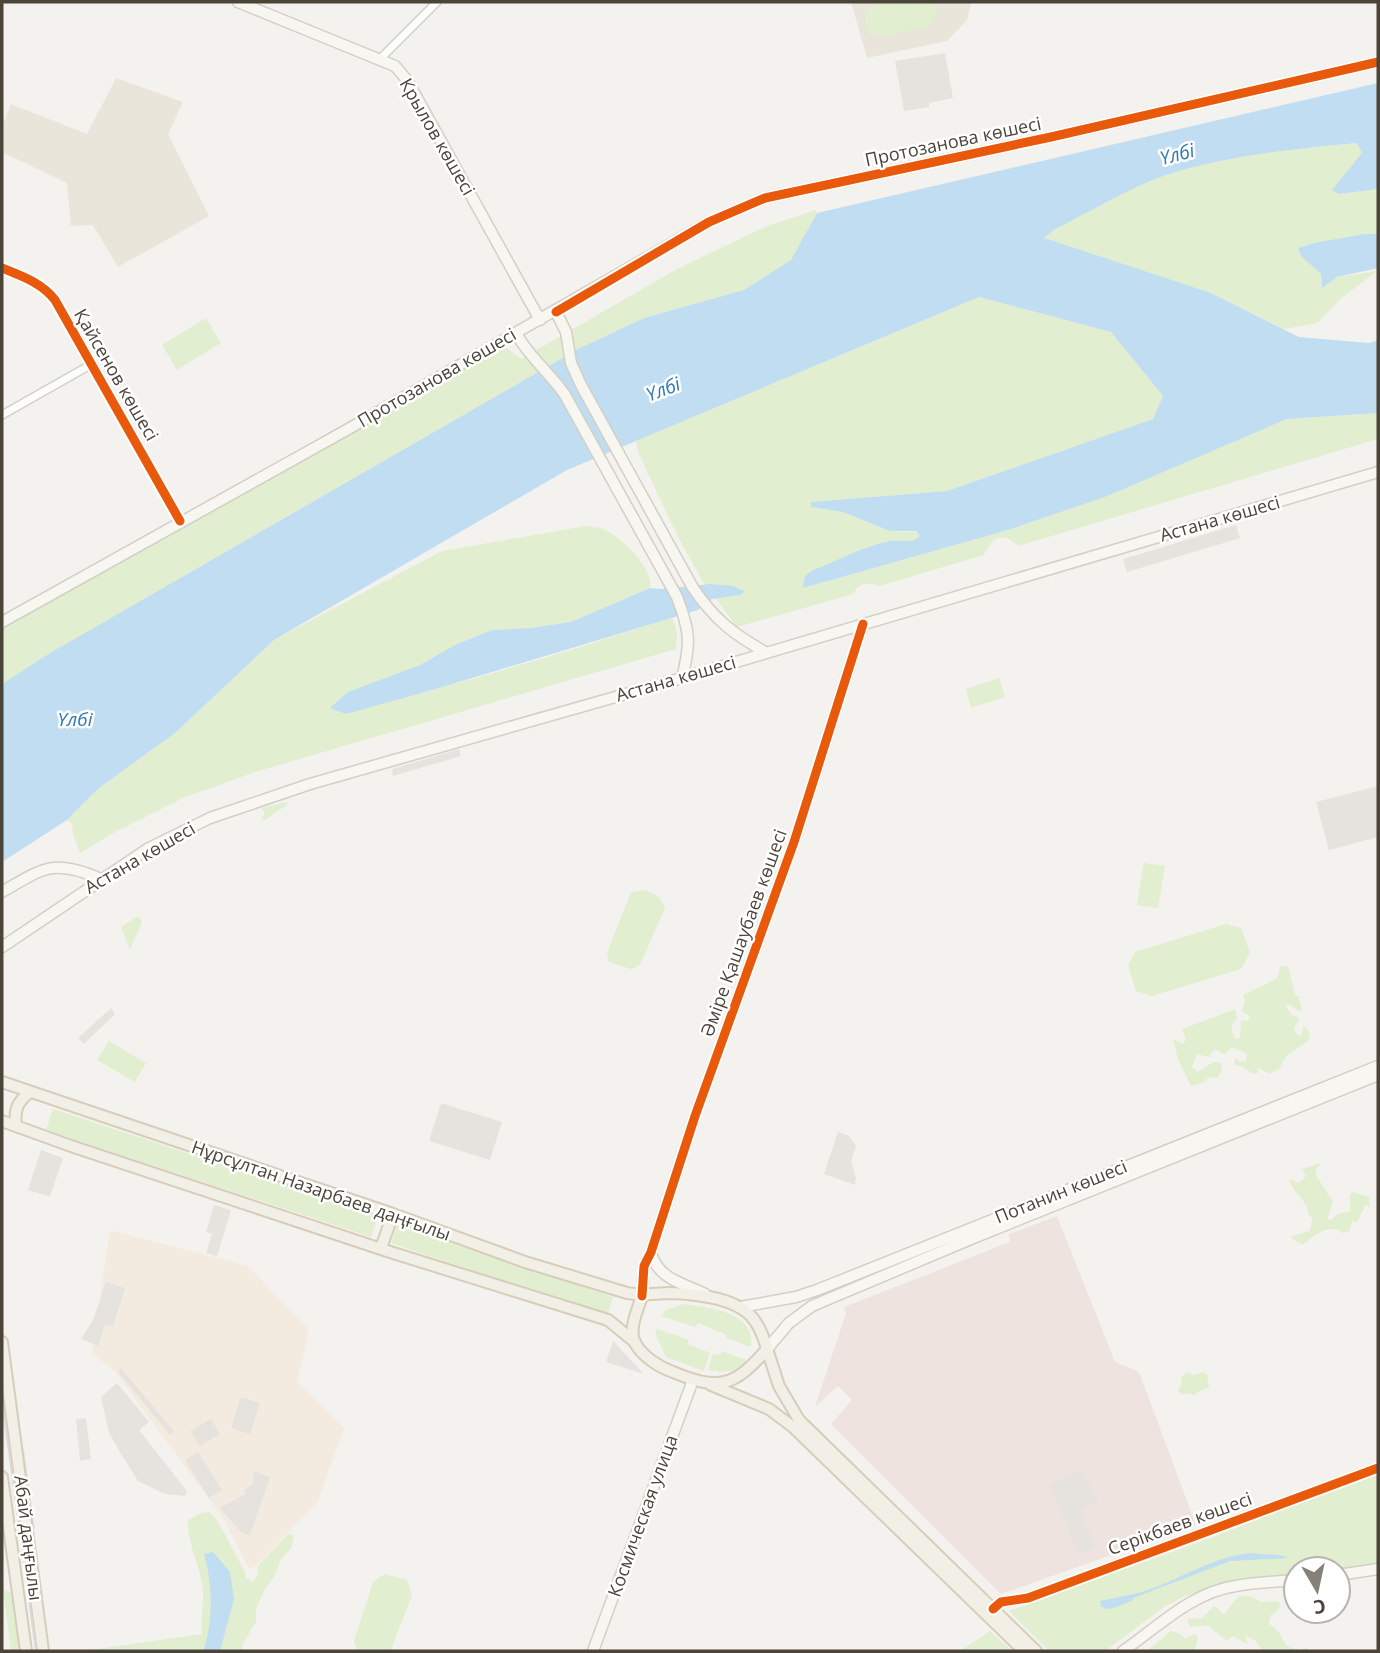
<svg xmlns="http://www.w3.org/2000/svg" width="1380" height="1653" font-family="'Open Sans',sans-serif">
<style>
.commercial{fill:#f3ebdf}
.education{fill:#eae5da}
.medical{fill:#eee3df}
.green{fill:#e1eecf}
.parking{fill:#e6e3df}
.water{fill:#c0ddf1}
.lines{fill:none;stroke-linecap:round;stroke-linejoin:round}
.street-casing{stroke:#d2d0cb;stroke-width:10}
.secondary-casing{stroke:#d3cfc5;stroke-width:13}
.primary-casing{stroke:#d6cebb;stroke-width:14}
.street{stroke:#fdfdfc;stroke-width:7}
.secondary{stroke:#f7f6f1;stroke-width:10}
.primary{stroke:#f2efe6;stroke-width:10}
.tram{stroke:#dbdbda;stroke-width:2}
.cycleway-casing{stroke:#fff;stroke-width:13}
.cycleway{stroke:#e8590c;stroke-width:9}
.labels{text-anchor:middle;stroke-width:5;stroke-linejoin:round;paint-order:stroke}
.street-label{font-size:18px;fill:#4b4439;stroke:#fff}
.water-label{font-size:19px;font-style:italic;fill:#2e7ab2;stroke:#fff}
</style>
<rect width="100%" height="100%" fill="#f4f2ee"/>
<!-- commercial -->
<path class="commercial" d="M110,1230L248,1266L309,1330L297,1381L344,1428L318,1501L256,1566L249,1569L222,1516L115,1372L92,1353Z"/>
<!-- education -->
<path class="education" d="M851,2H971L967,20L947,41L867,58Z
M116,78L183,102L168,134L209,216L118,267L93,225L71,226L67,183L2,152V127L11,104L87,134Z"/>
<!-- medical -->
<path class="medical" d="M1057,1216L1115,1362L1139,1372L1196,1525L1001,1594L831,1424L852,1400L838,1386L815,1407L846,1313L844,1307L1010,1242L1009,1234Z"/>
<!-- green -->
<path class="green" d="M890,2H934L937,15L929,26L882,36L871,35C864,25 862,18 869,7Z
M1357,143L1362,153L1339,194L1378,189V234L1314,243L1298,248L1301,256L1321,274L1322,287L1337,277L1377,271L1339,300L1318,323L1284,329L1211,293L1043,239L1054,230C1091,211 1127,189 1166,175C1228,155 1293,149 1357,143Z
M816,210L817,213L791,260L744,290L644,318L580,348L50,653L2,684V629L504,346L521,359L677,269L767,226Z
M979,297L1111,332L1163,396L1153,419L947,491L811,502V507L843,512L890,531L916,532L921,536C911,545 902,539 890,541C856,547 831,568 804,588L1008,530L1105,497L1287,419L1378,413V439L1018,546C1003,531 991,537 984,555L879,586C867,581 859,583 853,594L737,627L702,580L677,535L638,452L636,441Z
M206,318L221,343L177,370L162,345Z
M586,526C591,527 598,527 603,529C621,536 654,568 650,588L571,622L530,628L492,630L455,645L420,665L348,692L331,708L346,713C455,684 565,654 672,617L677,633L676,649L255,772L183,798L115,832L80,853L73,834L72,823L67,820L99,788L175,733L274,640L442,551Z
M999,678L1005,697L971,708L966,689Z
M286,802L288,804L265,820L261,819L265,814L262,808Z
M1144,863L1165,866L1158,908L1137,905Z
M645,890L659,897L665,908L640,965L631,969L609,962L607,953L631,892Z
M138,916L142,922L130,949L121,927Z
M1226,924L1241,928L1250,953L1241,969L1152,996L1136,991L1128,965L1135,952Z
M1288,966L1295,995L1298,996L1302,1009L1299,1011L1288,1004L1286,1007L1292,1015L1300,1019L1294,1028L1296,1034L1302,1036L1303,1026L1308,1030L1310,1037L1307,1042L1287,1055L1279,1069L1269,1074L1259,1068L1257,1070L1260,1072L1253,1074L1242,1066H1237L1234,1063L1235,1058L1241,1062L1246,1061L1247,1054L1231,1047L1225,1055L1214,1049L1209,1057L1197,1054L1192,1067L1198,1072L1213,1062L1221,1063L1222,1069L1218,1078L1208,1077L1205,1082L1191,1086L1178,1059L1173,1039L1182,1044L1186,1040L1182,1029L1235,1009L1237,1018L1231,1027L1235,1038H1240L1241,1020L1248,1021L1250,1016L1241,1011L1245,1002L1243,995L1278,978L1280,967Z
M109,1041L146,1063L135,1082L97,1060Z
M53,1109L378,1216L371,1237L46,1130Z
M1321,1163L1316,1170V1175L1333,1202L1327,1219L1332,1220L1337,1214L1350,1211V1195L1353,1192L1369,1197L1370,1207L1366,1205L1357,1222L1352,1221L1349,1231L1342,1233C1328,1221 1314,1237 1302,1245L1290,1237L1309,1231L1313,1219C1307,1214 1309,1210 1305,1204C1299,1193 1294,1193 1289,1179L1299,1183L1306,1176L1302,1169Z
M397,1225L613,1297L607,1316L391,1243Z
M684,1304C709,1308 756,1311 751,1347L726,1338L727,1335L698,1323L695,1327L661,1316L666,1310Z
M655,1328L689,1340L688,1344L710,1353L704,1371L666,1357L657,1338Z
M722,1351L746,1360C736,1373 724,1373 708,1370L713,1354L720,1355Z
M1187,1372L1194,1375L1202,1372L1207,1374L1209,1387L1193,1395L1187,1393L1181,1395L1178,1390L1182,1384L1181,1377Z
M1378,1473V1563L1338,1570L1296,1569V1574L1246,1579L1185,1596L1164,1607L1105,1651H1049L1009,1611L1197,1543Z
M209,1512L216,1518L245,1572L246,1578L253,1582L258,1574V1566L287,1535L291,1534L294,1537L291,1548L281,1560L275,1575L265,1589L256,1609V1622L242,1645L243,1651H83L202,1634C200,1619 204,1605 203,1590C201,1567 187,1545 188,1520L201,1513Z
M385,1574L407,1580L412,1595L391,1650L357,1651L354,1641L373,1582Z
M3,1590L12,1593L20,1651H11Z
M1239,1596L1253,1597L1261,1602L1278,1601L1281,1606L1274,1614H1271L1269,1624L1279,1632L1286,1646L1299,1650L1307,1648L1310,1651H1262L1255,1640L1246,1636L1247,1644L1233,1636L1227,1641L1207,1625L1190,1627L1187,1619L1202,1618L1214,1606L1224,1614Z
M990,1631L1012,1651H960Z
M1171,1631L1180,1634L1185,1639L1195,1634L1198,1638L1195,1650L1147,1651Z"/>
<!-- parking -->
<path class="parking" d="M945,53L953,98L929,103V107L904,111L895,61Z
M1236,525L1240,538L1127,572L1123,559Z
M459,749L461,756L393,776L392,769Z
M1378,786V837L1329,850L1316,802Z
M111,1008L115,1014L84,1044L78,1038Z
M441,1103L502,1122L490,1160L429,1141Z
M838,1132L849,1136L856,1146L851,1161L856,1178L855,1185L824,1174Z
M41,1150L63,1158L50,1197L28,1190Z
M214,1205L231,1210L217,1256L206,1253L212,1234L206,1232Z
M106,1282L125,1288L113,1326L105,1325L98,1346L81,1339L93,1320Z
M613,1341L644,1374L606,1362Z
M121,1368L174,1431L170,1435L118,1372Z
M117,1383L149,1422L139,1430L187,1491L185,1496L165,1494L138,1481L120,1452L109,1433L101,1397Z
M241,1397L260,1403L250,1434L231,1428Z
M86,1418L91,1459L80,1461L76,1419Z
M211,1419L220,1434L200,1446L190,1431Z
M24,1449L35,1528L27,1530L17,1450Z
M198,1452L222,1490L209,1498L185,1460Z
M1083,1470L1098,1501L1081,1511L1095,1547L1078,1554L1050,1484Z
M254,1471L270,1477L250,1536L241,1532L220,1508L245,1494L244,1490L252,1485Z"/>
<!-- water -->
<path class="water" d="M1378,83V189L1339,194L1332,190L1362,153L1357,143C1293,149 1228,155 1166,175C1127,189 1091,211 1054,230L1044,238L1211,293L1299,337L1369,343L1378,340V413L1287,419L1105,497L1008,530L803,588L805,576L813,570C838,561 863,546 890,541C901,539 911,545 920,536L916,531H890L843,512L811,507V502L947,491L1153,419L1163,396L1111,332L979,297L567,470L274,640L175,733L99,788L67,820L2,862V684L50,653L580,348L644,318L744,290L791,260L817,213Z
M1365,234H1378V268L1337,277L1322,288L1321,274L1301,256L1298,248L1314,243Z
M710,584L733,586L744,591L741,595L712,599L698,610L688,613L439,688L346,714L330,708L348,692L420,665L455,645L492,630L530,628L571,622L650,588L661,589Z
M213,1552L230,1572L234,1599L220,1651H201L204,1650C213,1618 213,1585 204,1554Z
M1253,1553C1262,1555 1283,1554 1288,1558L1230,1561L1133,1598V1600L1114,1608L1106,1609L1101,1606L1100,1601C1120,1597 1139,1594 1159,1586C1190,1573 1218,1556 1253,1553Z"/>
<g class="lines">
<!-- street casing -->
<g class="street-casing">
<path id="street" d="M381,58L437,2
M2,268C22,276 42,283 55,300L180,521
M2,415L92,364"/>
</g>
<!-- secondary casing -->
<g class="secondary-casing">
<path id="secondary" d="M238,2L395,66L407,80L540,320
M556,312L566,332L571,363L581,385L693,588C715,620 733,634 767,653
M516,333C528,356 550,373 565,395L677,597C690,631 691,643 682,678
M2,622L343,432L709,222L765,198L1051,137L1378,62
M2,892C43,868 54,858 101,879
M2,947L149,848L210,818L310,784L682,678L1378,472
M651,1252C657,1279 683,1283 705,1294
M642,1296L644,1266L651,1252L695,1116L794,842L863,624
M741,1307L796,1297L817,1290L1378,1066
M767,1349L789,1323L812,1306L971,1239L1378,1075
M1338,1575L1378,1569
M993,1609L1001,1602L1028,1598L1378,1468
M593,1651L693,1380
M1123,1651C1158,1627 1192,1592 1236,1586C1256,1582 1276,1582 1296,1580"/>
</g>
<!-- primary casing -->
<g class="primary-casing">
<path id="primary" d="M2,1082L393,1214L525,1262L627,1293C642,1296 656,1293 671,1293C695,1294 732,1297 750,1315C759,1324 764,1338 767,1349C734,1387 719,1391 673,1372C659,1367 643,1357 635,1343C628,1329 638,1309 642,1296
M2,1121L71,1146L390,1252L608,1320L635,1342
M16,1126C14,1110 17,1102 30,1092
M381,1248L393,1214
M2,1342L43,1651
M767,1349L779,1386L799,1420L1036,1651
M711,1385L769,1409L793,1427L1024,1651
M2,1477L26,1651"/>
</g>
<!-- street -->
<use href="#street" class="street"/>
<!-- secondary -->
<use href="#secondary" class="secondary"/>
<!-- primary -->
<use href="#primary" class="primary"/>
<!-- tram -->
<path class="tram" d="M2,1400L36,1651"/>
<!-- cycleway casing -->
<g class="cycleway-casing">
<path id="cycleway" d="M2,268C22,276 42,283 55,300L180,521
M556,312L709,222L765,198L1051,137L1378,62
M642,1296L644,1266L651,1252L695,1116L794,842L863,624
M993,1609L1001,1602L1028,1598L1378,1468"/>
</g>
<!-- cycleway -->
<use href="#cycleway" class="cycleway"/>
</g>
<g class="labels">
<!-- street labels -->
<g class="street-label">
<text transform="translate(437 137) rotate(60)" y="6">Крылов көшесі</text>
<text transform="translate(953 142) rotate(-12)" y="6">Протозанова көшесі</text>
<text transform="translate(116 375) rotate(60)" y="6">Қайсенов көшесі</text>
<text transform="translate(437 378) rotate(-30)" y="6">Протозанова көшесі</text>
<text transform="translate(1220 519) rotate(-16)" y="6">Астана көшесі</text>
<text transform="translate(676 679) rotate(-16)" y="6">Астана көшесі</text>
<text transform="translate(140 858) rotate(-30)" y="6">Астана көшесі</text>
<text transform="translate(744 933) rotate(-70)" y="6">Әміре Қашаубаев көшесі</text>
<text transform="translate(321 1191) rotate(19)" y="6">Нұрсұлтан Назарбаев даңғылы</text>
<text transform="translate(1061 1192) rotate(-22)" y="6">Потанин көшесі</text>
<text transform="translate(643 1516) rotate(-70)" y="6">Космическая улица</text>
<text transform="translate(1180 1524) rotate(-20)" y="6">Серікбаев көшесі</text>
<text transform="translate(28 1538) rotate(83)" y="6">Абай даңғылы</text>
</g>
<!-- water labels -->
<g class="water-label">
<text transform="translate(1177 154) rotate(-15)" y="7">Үлбі</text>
<text transform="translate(663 389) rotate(-21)" y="7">Үлбі</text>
<text x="75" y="726">Үлбі</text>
</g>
</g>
<!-- border -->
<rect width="1380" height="1653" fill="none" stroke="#4b4439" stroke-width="7"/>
<!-- north arrow -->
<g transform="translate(1317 1590) rotate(171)"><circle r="33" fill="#ffffff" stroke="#b7b4b0" stroke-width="2"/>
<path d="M0-5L12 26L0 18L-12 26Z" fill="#868178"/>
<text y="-10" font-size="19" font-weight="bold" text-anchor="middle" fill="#4b4439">С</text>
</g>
</svg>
